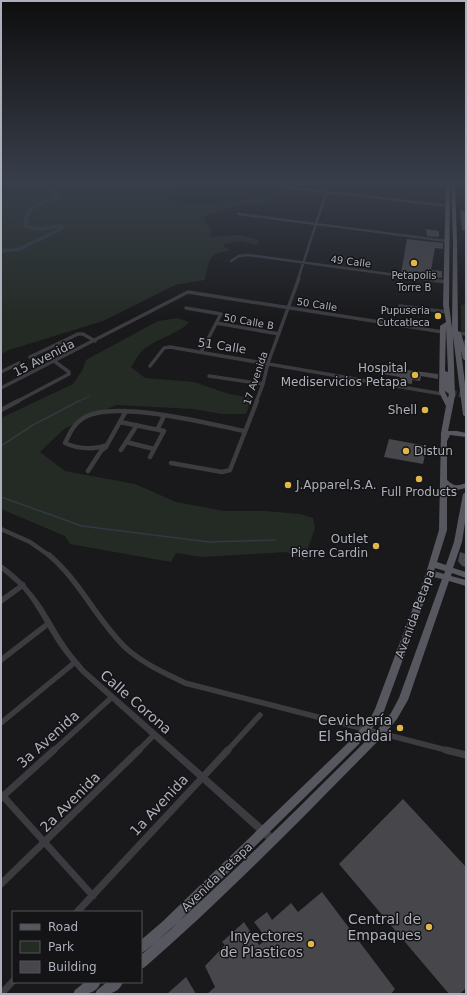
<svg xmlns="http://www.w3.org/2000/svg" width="467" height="995" font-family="'DejaVu Sans',sans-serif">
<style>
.green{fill:#242b25}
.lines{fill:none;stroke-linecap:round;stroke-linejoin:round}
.stream-far1{stroke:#323940;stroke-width:1}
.stream{stroke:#323940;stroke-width:1.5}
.river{fill:#323940;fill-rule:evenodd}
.building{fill:#47464b}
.primary-tunnel{stroke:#37373b;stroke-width:5.5;stroke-dasharray:5.5 2.5;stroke-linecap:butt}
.minor-far4{stroke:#3b3b40;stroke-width:2.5}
.minor-far3{stroke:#3b3b40;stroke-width:3.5}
.minor-far2{stroke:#3b3b40;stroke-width:4.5}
.minor-far1{stroke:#3b3b40;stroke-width:5.5}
.minor{stroke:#3b3b40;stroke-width:7}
.tertiary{fill:#3b3b40;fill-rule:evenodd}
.primary{fill:#57585f;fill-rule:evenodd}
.poi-dot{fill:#e2b74a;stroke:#141416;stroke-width:1.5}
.labels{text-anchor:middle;stroke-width:3;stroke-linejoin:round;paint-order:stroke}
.far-street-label{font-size:10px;fill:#adb0ba;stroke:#141416}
.far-poi-label{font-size:10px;fill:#adb0ba;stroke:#141416}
.street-label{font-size:12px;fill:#adb0ba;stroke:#141416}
.poi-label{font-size:12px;fill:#adb0ba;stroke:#141416;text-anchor:end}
.near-street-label{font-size:14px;fill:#adb0ba;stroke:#141416}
.near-poi-label{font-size:14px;fill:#adb0ba;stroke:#141416;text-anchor:end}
</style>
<rect width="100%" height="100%" fill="#19191b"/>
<!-- green -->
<path class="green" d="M1,181H202C187,184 175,188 166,201C183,204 200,205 218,203C237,201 256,196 276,199L264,203L241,204L204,217L205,222L212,229L210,237L238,235L260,240L256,245L243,241L224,244V247L230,250C207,255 210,258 205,280L175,285L103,321L9,350L1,354Z
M466,304V332L461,331V305Z
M178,318L189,322C180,333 157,339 144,349C139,353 135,361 131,367L145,378L194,382L229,394L252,398L246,414H222L193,409L117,405L94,414L64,429L40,452L65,471L135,484L176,502L224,511H265L300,514L313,518L315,528L304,560L286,552L202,557L176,553L171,562L70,544L65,536L1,509V418L73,384L83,369L86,360L158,321Z"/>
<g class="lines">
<!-- stream-far1 -->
<path class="stream-far1" d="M77,402L90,396"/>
<!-- stream -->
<path class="stream" d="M1,446L33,425L79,401
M1,497L82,526L209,542L275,540"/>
<!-- river -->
<path class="river" d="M22,181H27L22,187L53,188L55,189L54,192L57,195L65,197C53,205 26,200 29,226L41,227L61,224L66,228L20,251L1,253V249L17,248L59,228L41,231L25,228C17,209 42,200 56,198L49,193L50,190L48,189L16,190V189Z"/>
</g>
<!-- building -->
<path class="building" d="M460,210L466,211V231L462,230Z
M426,229L439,231V237L427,236Z
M407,239L443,243V249L435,248L431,270L442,271V278L401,273Z
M384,367L438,374V379L421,376L420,381L412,380V384L399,382L400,377L383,374Z
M389,439L427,446L423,464L384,457Z
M460,552L466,554V567L462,566L458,561Z
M403,799L466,867V988L460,994H449L339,864Z
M322,892L395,989L391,994H207L215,987L205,966L225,945L222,942L244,922L259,945L267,939L254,922L267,912L272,920L291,903L298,912Z
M186,977L196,994H167Z"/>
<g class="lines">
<!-- primary-tunnel -->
<path class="primary-tunnel" d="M451,393L464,395"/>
<!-- minor-far4 -->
<path class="minor-far4" d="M235,181L448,206
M238,214L447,241
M231,261L239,256L248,255L425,279
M298,279L330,181"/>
<!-- minor-far3 -->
<path class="minor-far3" d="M417,278L446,282
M400,306L447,312
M186,308L221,314L201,352
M216,323L279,334
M458,333L466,334
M463,347L466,341
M30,357L78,334H83L95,341
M150,366L164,348L170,347L442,394
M1,372L19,363
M209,376L263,384
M1,388L188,292L443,332
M16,402L69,374V372L54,361
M256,402L263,384L268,363L299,278"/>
<!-- minor-far2 -->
<path class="minor-far2" d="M1,410L18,401
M126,411L107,445C94,450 78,449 65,443C70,433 73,425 82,419C111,398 209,424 244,431
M120,422L164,431L150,457
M158,428L164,416
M126,442L154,449
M121,450L137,425
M171,463L222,472L230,470L257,401
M88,471L101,451L106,447
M1,529L30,542L50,556"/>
<!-- minor-far1 -->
<path class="minor-far1" d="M49,555C81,582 97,621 127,649C144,664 165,673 185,683L450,751
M1,601L23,585
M1,660L49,623
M1,723L74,663
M53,751L111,698
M138,751L154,735
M227,751L260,715"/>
<!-- minor -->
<path class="minor" d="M446,750L466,755
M2,795L93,896
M1,798L54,750
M1,884L139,750
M77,912L228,750
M1,994L13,981"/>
<!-- tertiary -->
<path class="tertiary" d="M1,565H3C12,572 21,579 28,588C43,604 52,624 64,642C70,652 78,660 85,669L276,837L277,840L276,843L273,844L270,843L81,673C73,664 66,656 59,646C47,628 38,608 24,591C17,583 9,577 1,570Z"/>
<!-- primary -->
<path class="primary" d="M446,181H450L449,305L453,336L455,396L448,431H457L466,433V437L450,435L447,441V480C455,487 457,486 466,483V488L457,490L447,487V530L437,562L446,565L454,542L463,494L466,492V516L462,542L453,568L466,572V578L452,573L451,576L466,580V586L449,581L408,700L397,719L384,735C306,814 229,894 145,967L141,969V955C223,884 300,806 378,729L391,713L399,698L442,579L433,577L384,711L378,721L359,744L170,930L145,951L141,953V940L162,922L353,738L372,715L375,709L426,573L439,530L441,433L446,406L439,392L440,326L446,322L443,305ZM446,326L448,372L445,371ZM445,391L449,394L448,398L445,392ZM435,568L445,571L444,574L434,571Z
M451,181H455L457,242L458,328V331L461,333L466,350V361L463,359L461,350L466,392V417L463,415L452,328L453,242Z
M85,982H101C96,995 85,994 73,994L75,990Z
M107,982H123C118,995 107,994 95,994L97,990Z"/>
</g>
<!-- sky -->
<linearGradient id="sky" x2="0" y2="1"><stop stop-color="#0e0e0f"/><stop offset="0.57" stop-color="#383e4a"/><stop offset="1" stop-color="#383e4a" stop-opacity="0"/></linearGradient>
<rect width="467" height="320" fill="url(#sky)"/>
<!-- markers -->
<g class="poi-dot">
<circle cx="414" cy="263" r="4"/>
<circle cx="438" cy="316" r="4"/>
<circle cx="415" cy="375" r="4"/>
<circle cx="425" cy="410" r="4"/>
<circle cx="406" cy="451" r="4"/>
<circle cx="419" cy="479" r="4"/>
<circle cx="288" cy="485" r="4"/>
<circle cx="376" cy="546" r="4"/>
<circle cx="400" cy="728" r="4"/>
<circle cx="429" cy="927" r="4"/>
<circle cx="311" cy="944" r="4"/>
</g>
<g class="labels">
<!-- far-street labels -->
<g class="far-street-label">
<text transform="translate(351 261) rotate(7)" y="4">49 Calle</text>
<text transform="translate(317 304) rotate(9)" y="4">50 Calle</text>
<text transform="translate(249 321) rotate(10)" y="4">50 Calle B</text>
<text transform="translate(255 378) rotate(-71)" y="4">17 Avenida</text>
</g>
<!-- far-poi labels -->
<g class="far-poi-label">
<text x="414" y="279">Petapolis<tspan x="414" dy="12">Torre B</tspan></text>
<text x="430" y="314" text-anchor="end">Pupuseria<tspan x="430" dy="12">Cutcatleca</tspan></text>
</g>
<!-- street labels -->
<g class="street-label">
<text transform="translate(222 346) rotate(9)" y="4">51 Calle</text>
<text transform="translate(44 358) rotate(-27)" y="4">15 Avenida</text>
<text transform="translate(415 614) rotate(-70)" y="4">Avenida Petapa</text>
<text transform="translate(217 877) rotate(-44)" y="4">Avenida Petapa</text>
</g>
<!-- poi labels -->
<g class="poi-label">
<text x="407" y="372">Hospital<tspan x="407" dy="14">Mediservicios Petapa</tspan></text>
<text x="417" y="414">Shell</text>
<text x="414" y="455" text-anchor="start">Distun</text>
<text x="296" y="489" text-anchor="start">J.Apparel,S.A.</text>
<text x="419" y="496" text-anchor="middle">Full Products</text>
<text x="368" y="543">Outlet<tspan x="368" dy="14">Pierre Cardin</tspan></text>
</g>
<!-- near-street labels -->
<g class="near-street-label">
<text transform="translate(136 702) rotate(41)" y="5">Calle Corona</text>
<text transform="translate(48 739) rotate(-42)" y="5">3a Avenida</text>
<text transform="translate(70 802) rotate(-45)" y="5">2a Avenida</text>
<text transform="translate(159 805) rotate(-47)" y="5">1a Avenida</text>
</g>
<!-- near-poi labels -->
<g class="near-poi-label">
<text x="392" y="725">Cevichería<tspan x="392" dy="16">El Shaddai</tspan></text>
<text x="421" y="924">Central de<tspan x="421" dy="16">Empaques</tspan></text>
<text x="303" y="941">Inyectores<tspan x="303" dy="16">de Plasticos</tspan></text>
</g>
</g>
<!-- border -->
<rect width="467" height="995" fill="none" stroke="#adb0ba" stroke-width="4"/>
<!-- legend -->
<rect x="12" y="911" width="130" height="72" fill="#141416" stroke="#515258"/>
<rect x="20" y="924" width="20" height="6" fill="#57585f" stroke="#515258"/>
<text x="48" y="931" font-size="12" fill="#adb0ba">Road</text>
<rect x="20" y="941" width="20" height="12" fill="#242b25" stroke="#515258"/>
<text x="48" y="951" font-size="12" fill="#adb0ba">Park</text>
<rect x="20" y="961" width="20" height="12" fill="#47464b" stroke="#515258"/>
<text x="48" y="971" font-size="12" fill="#adb0ba">Building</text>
</svg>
